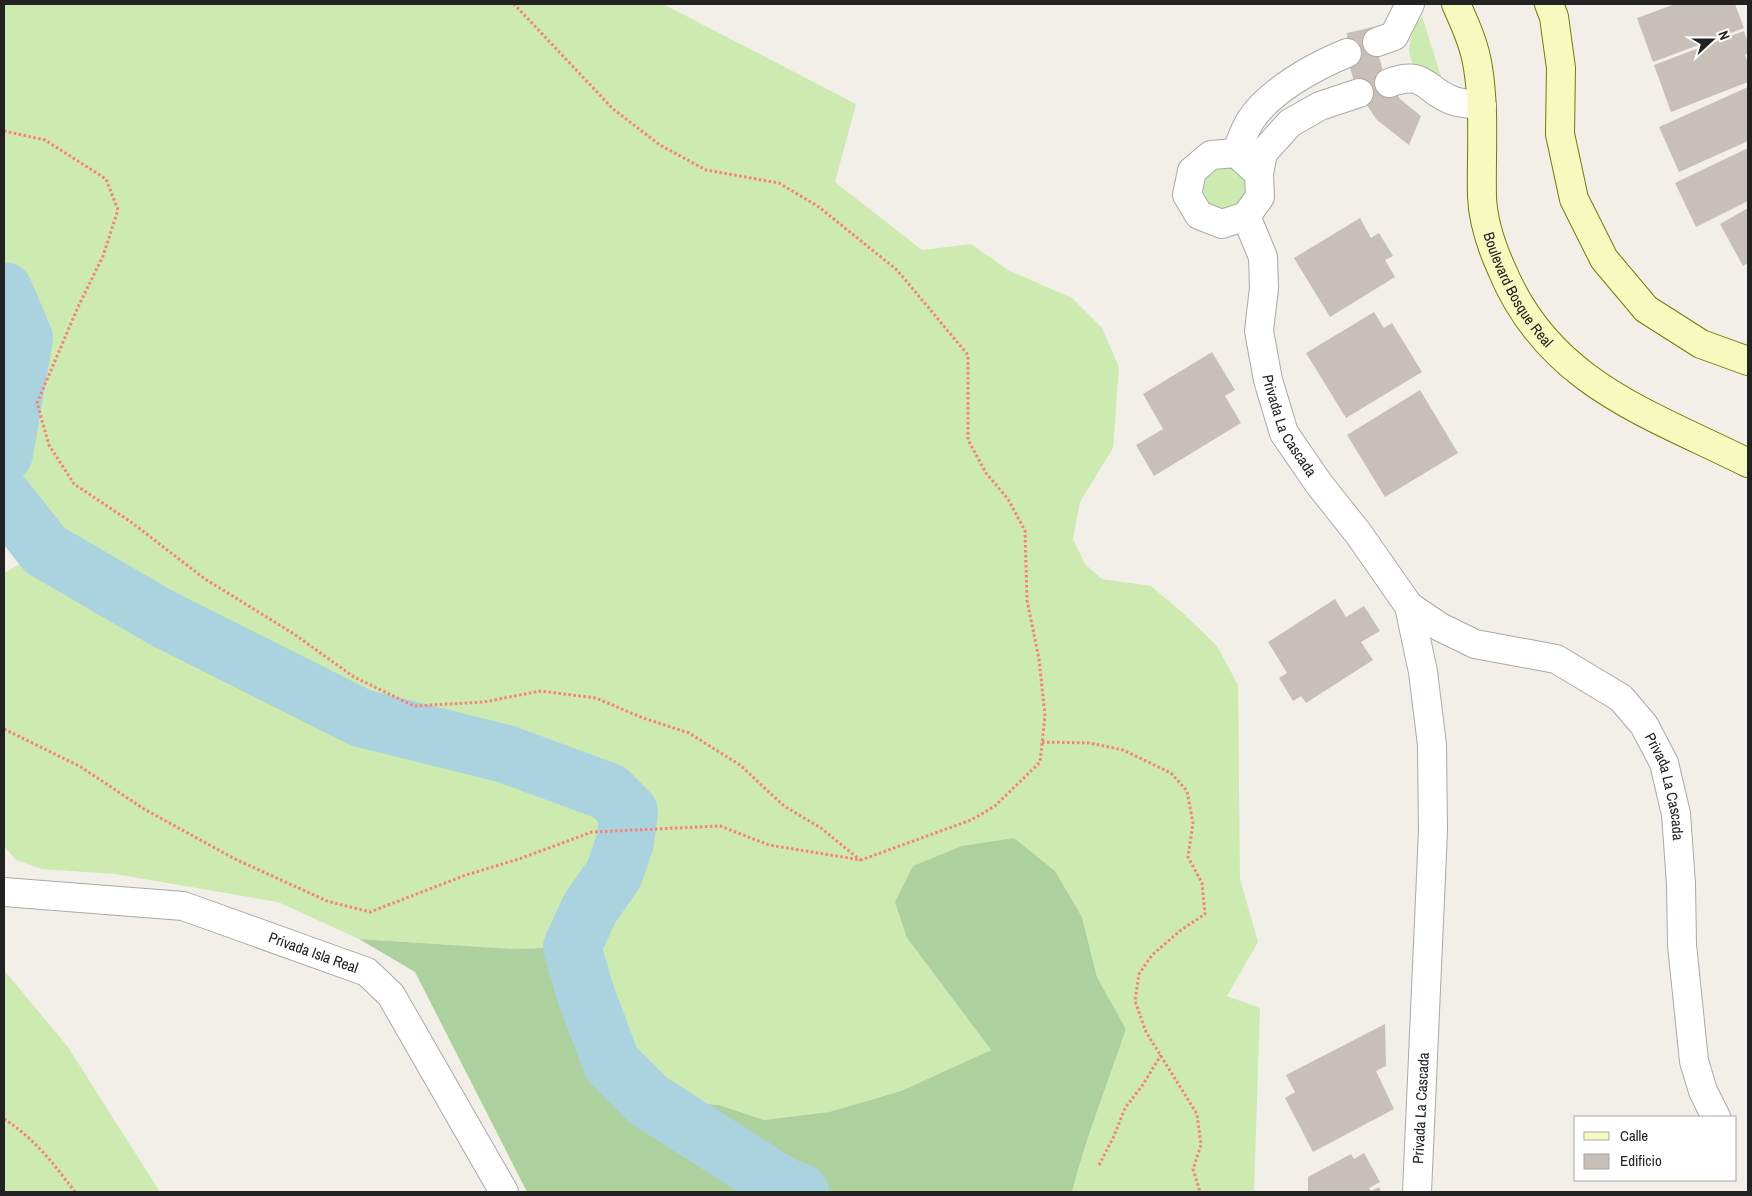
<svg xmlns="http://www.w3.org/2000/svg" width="1752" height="1196" font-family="'Archivo Narrow',sans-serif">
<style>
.grass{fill:#cdebb0}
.forest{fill:#add19e}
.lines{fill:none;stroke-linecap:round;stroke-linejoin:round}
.river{stroke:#aad3df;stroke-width:58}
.building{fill:#c7bfb8}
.minor-casing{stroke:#a9a9a9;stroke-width:30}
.secondary-casing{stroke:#707d05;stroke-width:30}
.path{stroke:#fa8072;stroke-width:3;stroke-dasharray:2.5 2.5;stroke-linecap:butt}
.minor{stroke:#fff;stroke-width:28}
.secondary{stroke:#f7fabf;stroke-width:28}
.labels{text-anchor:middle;stroke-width:4;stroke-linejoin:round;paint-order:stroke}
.street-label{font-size:15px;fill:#222;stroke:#fff}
</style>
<rect width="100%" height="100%" fill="#f2efe9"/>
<!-- grass -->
<path class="grass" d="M4,4H663L856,104L835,182L922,250L971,244L1008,270L1072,298L1102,328L1119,367L1113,448L1080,502L1073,539L1085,564L1102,579L1151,586L1183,613L1217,646L1238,685L1240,879L1258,942L1227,996L1260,1008L1254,1192H1072C1086,1138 1108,1083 1126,1029L1097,977L1082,917L1055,871L1014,838L907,938L991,1050L901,1091L829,1112L764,1120L719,1105L648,1100L612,1064L586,995L572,947L512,949L359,939L278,902L115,874L41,869L16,860L4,846V573L45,550L4,498V454L24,338L4,291Z
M1422,16L1443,83C1436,80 1427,77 1421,73C1401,58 1410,31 1422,16Z
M1233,160L1252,178L1241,210H1204L1198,174Z
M4,970L68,1047L160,1192H4Z"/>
<!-- forest -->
<path class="forest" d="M1014,838L1055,871L1082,917L1097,977L1126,1029C1108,1083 1086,1137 1072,1192H527L415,972L359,939L512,949L572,947L586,995L612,1064L648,1100L719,1105L764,1120L829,1112L901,1091L991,1050L907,938L895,902L913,866L962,846Z"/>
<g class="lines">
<!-- river -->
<path class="river" d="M4,291L24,338L4,454
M4,498L45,550L160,617L361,718L506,754L609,792L629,812L625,842L614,874L590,908L572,947L586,995L612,1064L648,1100L783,1186L800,1192"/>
</g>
<!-- building -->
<path class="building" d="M1675,4H1735L1744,28L1653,62L1637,18Z
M1378,26V53L1385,78L1400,99L1421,116L1409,145L1377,120L1357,91L1347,58V33Z
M1744,31L1748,43V53L1745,55L1748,64V82L1671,112L1654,65Z
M1748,87V141L1679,172L1659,127Z
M1748,148V201L1696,227L1675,183Z
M1748,208V263L1743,266L1720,224Z
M1360,218L1371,238L1379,233L1393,256L1385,260L1395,277L1330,317L1294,258Z
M1374,312L1384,328L1392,323L1422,372L1346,418L1306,353Z
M1212,352L1235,390L1225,396L1241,423L1154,476L1136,445L1163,429L1143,394Z
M1420,390L1458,453L1385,497L1347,435Z
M1335,599L1346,617L1364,606L1380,631L1361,642L1373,660L1306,703L1301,696L1293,701L1279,678L1287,673L1268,642Z
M1385,1024L1386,1066L1376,1071L1394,1109L1313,1152L1285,1098L1295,1092L1286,1075Z
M1364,1153L1380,1182L1369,1188L1371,1191L1379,1187L1381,1192H1308V1177L1351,1154L1354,1159Z"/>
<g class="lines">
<!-- minor casing -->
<g class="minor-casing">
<g id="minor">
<path d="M1377,42L1394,36L1410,4"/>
<path d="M1389,83C1427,69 1424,91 1454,101C1463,104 1473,103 1482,106"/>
<path d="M1236,153C1240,143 1244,131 1250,121C1269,91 1315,66 1347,53"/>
<path d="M1259,174L1236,153L1211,155L1192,171L1187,195L1199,215L1222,224L1246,216L1260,197L1259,174L1263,153L1290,123L1320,106L1359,93"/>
<path id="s1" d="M1246,216L1263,257L1264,288L1259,331L1268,380L1284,433L1319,484L1358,533L1409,606L1423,672L1432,745L1433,831L1417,1192"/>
<path id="s2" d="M1409,606L1440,627L1475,644L1556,659L1621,698L1644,725L1664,763L1676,814L1681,884L1682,945L1694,1061L1703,1091L1716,1117"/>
<path id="s3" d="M4,892L183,906L367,972L391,995L504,1192"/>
</g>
</g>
<!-- secondary casing -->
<g class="secondary-casing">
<g id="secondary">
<path id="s4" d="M1456,4C1465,24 1475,46 1478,68C1485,111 1481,154 1482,197C1483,221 1492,248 1502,270C1549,383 1648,413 1748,463"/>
<path d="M1549,4L1554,17L1561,68L1560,134L1574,199L1604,259L1646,309L1701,344L1748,361"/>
</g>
</g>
<!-- path -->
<path class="path" d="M4,131L45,140L106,179L118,210L103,256L78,307L37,403L49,445L74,484L131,522L205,579L294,634L354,677L414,706L484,702L540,691L596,698L643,718L689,733L740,765L784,806L821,828L860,860
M4,729L81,767L144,809L235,859L327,901L370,912L466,875L519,859L592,832L720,826L769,845L861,860L971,820L995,806L1040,762L1045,716L1039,659L1027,600L1025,531L1008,499L986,473L968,440V355L897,270L819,207L779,183L706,170L660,145L613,109L514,4
M1042,742L1090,743L1123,750L1171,773L1187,791L1193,823L1188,857L1202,883L1205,914L1181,930L1152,955L1139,974L1135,1001L1146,1032L1197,1114L1201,1145L1193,1169L1200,1192
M4,1119C34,1138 54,1164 75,1192
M1099,1165L1114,1136L1125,1108L1142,1086L1161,1055"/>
<!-- minor -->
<use href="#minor" class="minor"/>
<!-- secondary -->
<use href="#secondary" class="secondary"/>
</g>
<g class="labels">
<!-- street labels -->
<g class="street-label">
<text dy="5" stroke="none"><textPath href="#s4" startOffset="298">Boulevard Bosque Real</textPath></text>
<text dy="5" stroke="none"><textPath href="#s1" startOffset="219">Privada La Cascada</textPath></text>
<text dy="5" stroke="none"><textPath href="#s2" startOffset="336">Privada La Cascada</textPath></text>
<text dy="5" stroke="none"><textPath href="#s3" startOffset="318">Privada Isla Real</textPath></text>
<text transform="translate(1421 1108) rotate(-87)" y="5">Privada La Cascada</text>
</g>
</g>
<!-- border -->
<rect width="1752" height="1196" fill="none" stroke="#222222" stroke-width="10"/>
<!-- legend -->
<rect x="1574" y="1116" width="162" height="65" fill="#ffffff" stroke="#a7a7a7"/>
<rect x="1584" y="1132" width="25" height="8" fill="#f7fabf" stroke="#a7a7a7"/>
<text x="1620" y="1141" font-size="15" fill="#222222">Calle</text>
<rect x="1584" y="1154" width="25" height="15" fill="#c7bfb8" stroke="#a7a7a7"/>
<text x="1620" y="1166" font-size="15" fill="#222222">Edificio</text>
<!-- north arrow -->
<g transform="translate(1712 40) rotate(69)" stroke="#ffffff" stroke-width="4" paint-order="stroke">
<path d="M0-4L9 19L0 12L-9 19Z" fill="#222222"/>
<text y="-8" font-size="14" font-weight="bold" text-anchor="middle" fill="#222222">N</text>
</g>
</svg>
